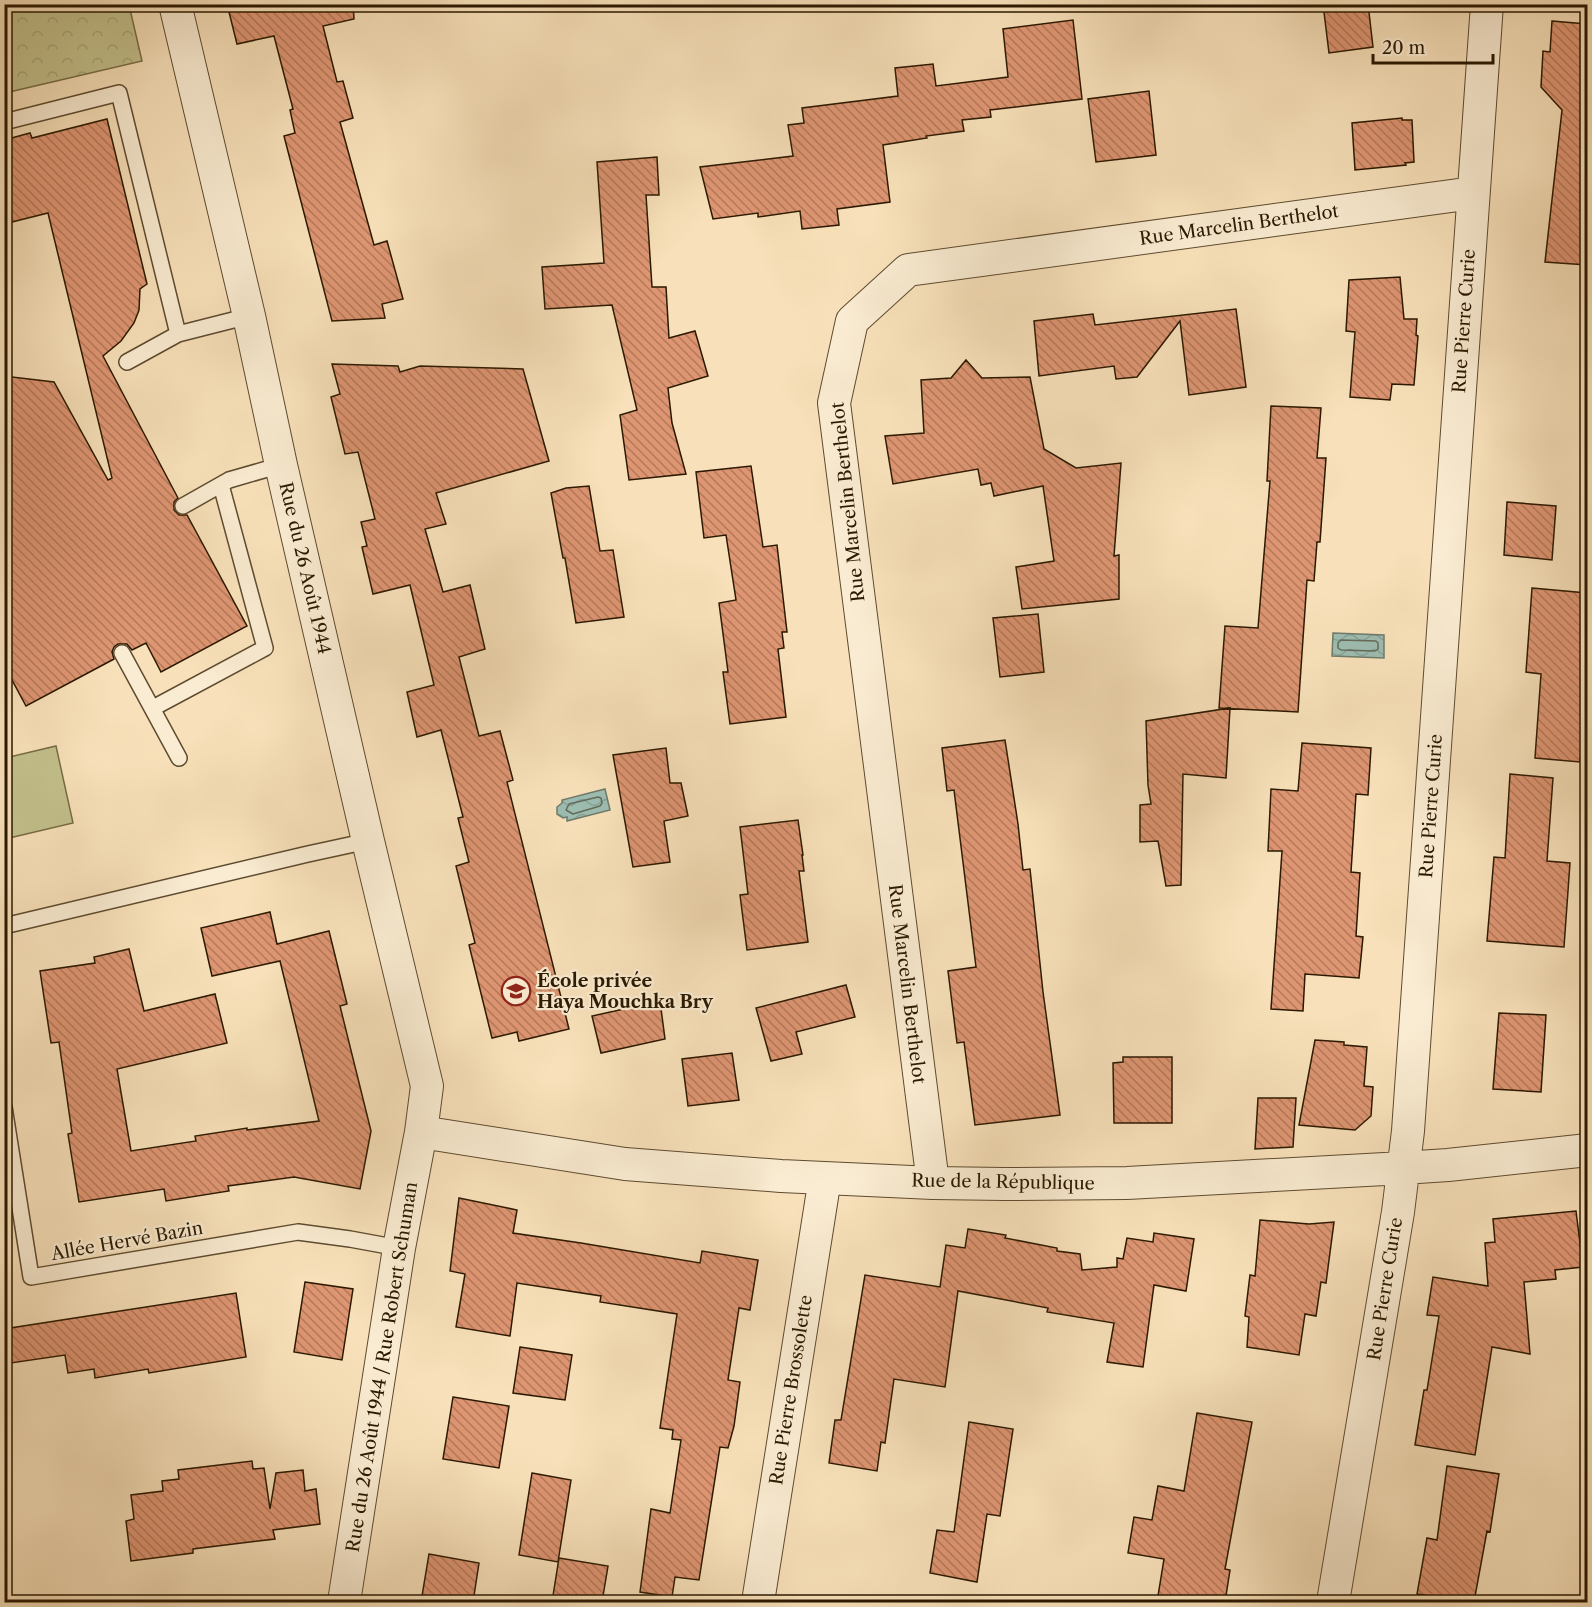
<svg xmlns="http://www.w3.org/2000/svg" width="1592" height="1607" font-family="'Libre Caslon Text',serif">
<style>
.forest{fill:url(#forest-crowns);stroke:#776d46;stroke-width:1.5}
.garden{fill:#c3c18c;stroke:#776d46;stroke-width:1.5}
.water{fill:url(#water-waves);stroke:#6f7b6b;stroke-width:1.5}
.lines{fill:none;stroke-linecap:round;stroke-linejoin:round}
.shore{stroke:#646b5a;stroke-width:1.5}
.building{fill:url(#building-back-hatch);stroke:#2b1901;stroke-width:1.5}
.lane-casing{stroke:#5e4b2f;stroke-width:18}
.street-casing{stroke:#5e4b2f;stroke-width:34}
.lane{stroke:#faecd2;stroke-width:15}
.street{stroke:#faecd2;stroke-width:32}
.labels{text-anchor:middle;stroke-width:4.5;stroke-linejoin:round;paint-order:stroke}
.street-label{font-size:18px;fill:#2b1901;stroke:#faecd2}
.poi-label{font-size:18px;font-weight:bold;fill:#2b1901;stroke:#faecd2;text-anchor:start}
</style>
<defs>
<pattern id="forest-crowns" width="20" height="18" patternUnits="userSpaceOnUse" patternTransform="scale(1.5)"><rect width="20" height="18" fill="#c3c18c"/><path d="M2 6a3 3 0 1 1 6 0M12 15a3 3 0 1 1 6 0" fill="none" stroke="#a8a577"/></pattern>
<pattern id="water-waves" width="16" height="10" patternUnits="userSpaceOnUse" patternTransform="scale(1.5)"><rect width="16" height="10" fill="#9dbdb2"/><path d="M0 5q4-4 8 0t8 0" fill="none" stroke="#87a297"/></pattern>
<pattern id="building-back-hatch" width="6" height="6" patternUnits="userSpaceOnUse" patternTransform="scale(1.5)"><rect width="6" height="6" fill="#de9572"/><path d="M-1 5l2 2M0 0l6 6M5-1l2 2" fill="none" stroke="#b4795b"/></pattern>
</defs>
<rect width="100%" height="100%" fill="#f8e1ba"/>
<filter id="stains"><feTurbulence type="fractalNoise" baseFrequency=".00333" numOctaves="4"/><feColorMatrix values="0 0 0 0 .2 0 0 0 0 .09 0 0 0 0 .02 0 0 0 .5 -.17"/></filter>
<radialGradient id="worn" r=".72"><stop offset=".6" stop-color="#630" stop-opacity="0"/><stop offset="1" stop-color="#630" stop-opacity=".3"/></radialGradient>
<!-- forest -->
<path class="forest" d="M39,5H129L142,61L5,93V5H22L23,8Z"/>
<!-- garden -->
<path class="garden" d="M56,746L73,823L5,839V758Z"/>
<!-- water -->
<path class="water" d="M1333,633L1384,635V658L1332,656Z
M605,789L610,810L567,821V817L563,818L557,814V807L562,803V800Z"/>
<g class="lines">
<!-- shore -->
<path class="shore" d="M1341,640L1376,641L1378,643V649L1375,651L1341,650L1338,648V643Z
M598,797L601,798L602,803L600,806L573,814L566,810L569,804Z"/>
</g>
<!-- building -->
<path class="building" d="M227,4H353L354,19L323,26L337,82L343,81L353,118L340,122L374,245L387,241L403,299L382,304L385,318L332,321L284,136L295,133L290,110L293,109L274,36L237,44Z
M1323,4H1368L1373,47L1329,53Z
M1073,20L1082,99L990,110L991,117L962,120L964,131L926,136L927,138L883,145L890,202L837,209L839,225L802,229L800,211L758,217V213L713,219L700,167L793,156L788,125L804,123L802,108L898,96L895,68L933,64L936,86L1008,77L1003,29Z
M1552,21L1587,24V265L1545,262L1562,110L1541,87L1543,51L1550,52Z
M1149,91L1156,155L1096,162L1088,99Z
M1402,118V120H1412L1414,162L1405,163L1406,165L1355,170L1352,123Z
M107,119L147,284L140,289L139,310L134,323L121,341L103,356L178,498L174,502V510L179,515H187L247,626L161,672L146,643L132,650L127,644H118L114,647L112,652L114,659L26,706L4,665V376L54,382L108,480L112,478L48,213L4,224V140L30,133L32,138Z
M657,157L659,195H646L652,287H666L669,338L695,331L708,376L668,388L672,423L686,474L629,480L620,415L637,410L612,305L545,309L542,267L604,263L597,162Z
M1400,277L1404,319H1417L1416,335L1418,336L1414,385L1392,384L1390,400L1350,397L1355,332L1346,331L1349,280Z
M1236,309L1246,387L1189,395L1180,321L1137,377L1116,379L1114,366L1039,376L1034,321L1093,314L1095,325Z
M966,360L982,378L1030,377L1044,449L1076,468L1121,463L1114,556L1119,555V599L1022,609L1016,567L1054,561L1043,486L994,496L991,483L981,485L978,469L893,484L885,436L924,433L921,380L951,378Z
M332,364L398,366L400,372L420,366L523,369L549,461L436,493L446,524L425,529L443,592L470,585L485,649L459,657L479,736L500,731L513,780L507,782L569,1029L519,1041L517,1032L492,1038L469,945L475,943L456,866L469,862L458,818L463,817L441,730L417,737L407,692L434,685L410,585L373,594L362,547L367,546L361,522L375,519L358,452L345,454L331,397L340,394Z
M1271,406L1321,408L1317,458H1326L1320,542H1317L1314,581L1307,580L1298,712L1219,708L1225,626L1258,628L1270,481H1267Z
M751,466L763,547L777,545L787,632H782L784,648L778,649L786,717L730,724L723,672H728L719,603L736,600L726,535L704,538L696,472Z
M589,486L600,551L613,550L624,617L576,623L565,558H563L551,493L566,488Z
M1507,502L1556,506L1552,560L1504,555Z
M1532,588L1587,593V737H1582L1580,762L1535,758L1541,674L1526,672Z
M1038,614L1044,672L1000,677L993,618Z
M1230,708L1226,778L1183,774L1181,885L1166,886L1158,841L1140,842V805L1151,804L1148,785L1146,721Z
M1005,740L1018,824L1023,870L1030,869L1043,992L1060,1115L975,1125L964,1042L957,1043L948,971L976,967L954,790L947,791L942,748Z
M1302,743L1371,748L1368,795L1356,794L1351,872L1360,873L1356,936L1363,937L1359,978L1305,974L1303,1011L1271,1009L1282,851H1268L1271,789L1298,791Z
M666,748L670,783H681L688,816L664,821L670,862L633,867L613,755Z
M1510,774L1553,778L1547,861L1570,863L1564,947L1487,941L1494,857L1505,858Z
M798,820L803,855H802L804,871H799L808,942L747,950L740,895L748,894L740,827Z
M270,912L277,944L329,931L347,1004L340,1006L371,1131L360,1189L294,1177L228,1186L229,1191L166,1201L164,1189L79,1202L68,1134L72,1133L59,1042L51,1043L40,971L95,963L94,957L129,949L144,1011L215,994L227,1043L117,1069L131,1151L196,1141L195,1136L247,1128V1130L319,1121L280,961L212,976L201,928Z
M846,985L855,1017L796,1032L802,1054L771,1061L756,1008Z
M660,1001L665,1039L601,1053L592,1016Z
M1499,1013L1546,1015L1541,1092L1493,1089Z
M1315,1040L1344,1042V1045L1367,1047L1364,1086L1373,1087L1371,1116L1355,1130L1299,1125Z
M732,1053L739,1100L688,1106L682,1059Z
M1123,1057H1172V1123H1114L1113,1063L1123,1062Z
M1258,1098H1296L1293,1147L1255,1149Z
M459,1198L517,1210L513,1233L581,1243L700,1263L702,1251L758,1260L750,1310L739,1308L728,1380L740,1382L734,1426L728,1448L720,1447L699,1580L675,1577L672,1597L640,1592L651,1509L670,1513L681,1440L672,1439L673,1430L660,1428L677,1314L600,1302L601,1296L517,1283L510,1336L456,1327L465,1274L450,1271Z
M1576,1211L1583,1267L1555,1270L1556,1279L1524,1282L1530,1354L1492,1347L1475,1455L1415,1445L1424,1390H1427L1439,1316L1427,1315L1433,1277L1488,1286L1485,1243L1495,1242L1493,1219Z
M1260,1220L1309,1224L1334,1222L1326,1283L1321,1282L1316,1316L1305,1314L1299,1355L1247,1347L1249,1317L1245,1316L1250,1275L1255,1276Z
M968,1229L1006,1235L1005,1238L1057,1248V1251L1080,1254L1082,1270L1117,1267V1258L1123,1259L1127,1238L1153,1242L1154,1233L1194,1239L1186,1291L1154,1285L1143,1367L1107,1362L1114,1323L1047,1312L1048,1308L958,1291L945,1387L894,1379L885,1443L881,1442L877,1471L829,1463L835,1420H841L865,1275L940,1287L946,1245L965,1248Z
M305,1282L353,1289L342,1360L294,1352Z
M236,1293L246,1357L149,1373L148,1369L95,1378L94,1369L68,1373L65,1355L4,1364V1329Z
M520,1347L572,1355L565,1400L513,1393Z
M453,1397L509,1406L499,1468L443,1459Z
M1197,1413L1252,1422L1225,1569L1230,1570L1225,1602H1157L1164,1559L1128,1553L1134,1517L1152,1520L1158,1486L1184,1491Z
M969,1422L1013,1429L1000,1516L987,1514L977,1582L930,1573L937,1530L954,1532Z
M252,1461L253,1469L264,1468L270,1509L276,1473L303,1470L305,1491L316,1489L320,1524L273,1530L275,1539L193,1549V1553L131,1561L126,1521L134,1519L131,1495L163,1491L162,1481L179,1479L178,1470Z
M1447,1466L1499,1474L1490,1532L1487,1531L1474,1602L1417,1594L1427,1538L1437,1540Z
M532,1473L571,1480L558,1562L519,1555Z
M429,1554L479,1563L473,1602H421Z
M559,1558L608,1566L602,1602H552Z"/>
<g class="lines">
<!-- lane casing -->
<g class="lane-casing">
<path id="lane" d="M4,122L119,93L178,334
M127,362L178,334L249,316
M183,506L229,480L281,465
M122,653L179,758
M153,708L265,648L221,485
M4,926L308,854L368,841
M4,1107L31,1277L298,1232L350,1239L399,1248"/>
</g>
<!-- street casing -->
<g class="street-casing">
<path id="street" d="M175,4L249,316L281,465L368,841L427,1086L421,1132L399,1248L344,1602
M421,1132L625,1164L781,1176L933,1183L1004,1184L1127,1183L1403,1168L1448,1165L1588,1150
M933,1183L834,403L852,321L908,270L1473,193
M758,1602L825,1178
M1333,1602L1398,1212L1408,1131L1487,4"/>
</g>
<!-- lane -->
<use href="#lane" class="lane"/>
<!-- street -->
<use href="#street" class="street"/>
</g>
<!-- icons -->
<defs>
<g id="school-ring" transform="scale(1.5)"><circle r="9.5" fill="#faecd2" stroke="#8f2418" stroke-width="1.5"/><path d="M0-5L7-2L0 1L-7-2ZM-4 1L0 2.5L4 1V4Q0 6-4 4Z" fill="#8f2418"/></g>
</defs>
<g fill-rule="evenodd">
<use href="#school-ring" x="516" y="991"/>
</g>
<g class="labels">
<!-- street labels -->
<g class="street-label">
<text transform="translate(1239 225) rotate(-8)" y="6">Rue Marcelin Berthelot</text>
<text transform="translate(1464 321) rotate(-86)" y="6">Rue Pierre Curie</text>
<text transform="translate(848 502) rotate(-96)" y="6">Rue Marcelin Berthelot</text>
<text transform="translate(305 568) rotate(77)" y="6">Rue du 26 Août 1944</text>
<text transform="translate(1431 806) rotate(-86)" y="6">Rue Pierre Curie</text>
<text transform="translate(907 984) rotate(83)" y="6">Rue Marcelin Berthelot</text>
<text transform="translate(1003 1182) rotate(1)" y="6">Rue de la République</text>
<text transform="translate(127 1241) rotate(-10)" y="6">Allée Hervé Bazin</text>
<text transform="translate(1385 1289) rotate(-81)" y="6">Rue Pierre Curie</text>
<text transform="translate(382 1367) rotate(-81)" y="6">Rue du 26 Août 1944 / Rue Robert Schuman</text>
<text transform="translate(791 1390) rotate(-81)" y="6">Rue Pierre Brossolette</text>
</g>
<!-- poi labels -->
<g class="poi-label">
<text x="537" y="987">École privée<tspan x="537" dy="21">Haya Mouchka Bry</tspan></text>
</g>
</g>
<!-- margin -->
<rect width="1592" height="1607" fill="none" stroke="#f8e1ba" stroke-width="24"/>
<rect x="6" y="6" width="1580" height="1595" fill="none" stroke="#2b1901" stroke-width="3"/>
<rect x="12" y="12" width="1568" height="1583" fill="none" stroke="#2b1901" stroke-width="1.5"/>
<!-- scale -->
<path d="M1373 54v9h120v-9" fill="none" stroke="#2b1901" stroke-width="3"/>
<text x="1382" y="54" font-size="18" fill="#2b1901" stroke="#faecd2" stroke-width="4.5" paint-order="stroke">20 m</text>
<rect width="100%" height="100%" filter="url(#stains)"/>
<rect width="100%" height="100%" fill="url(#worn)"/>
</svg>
